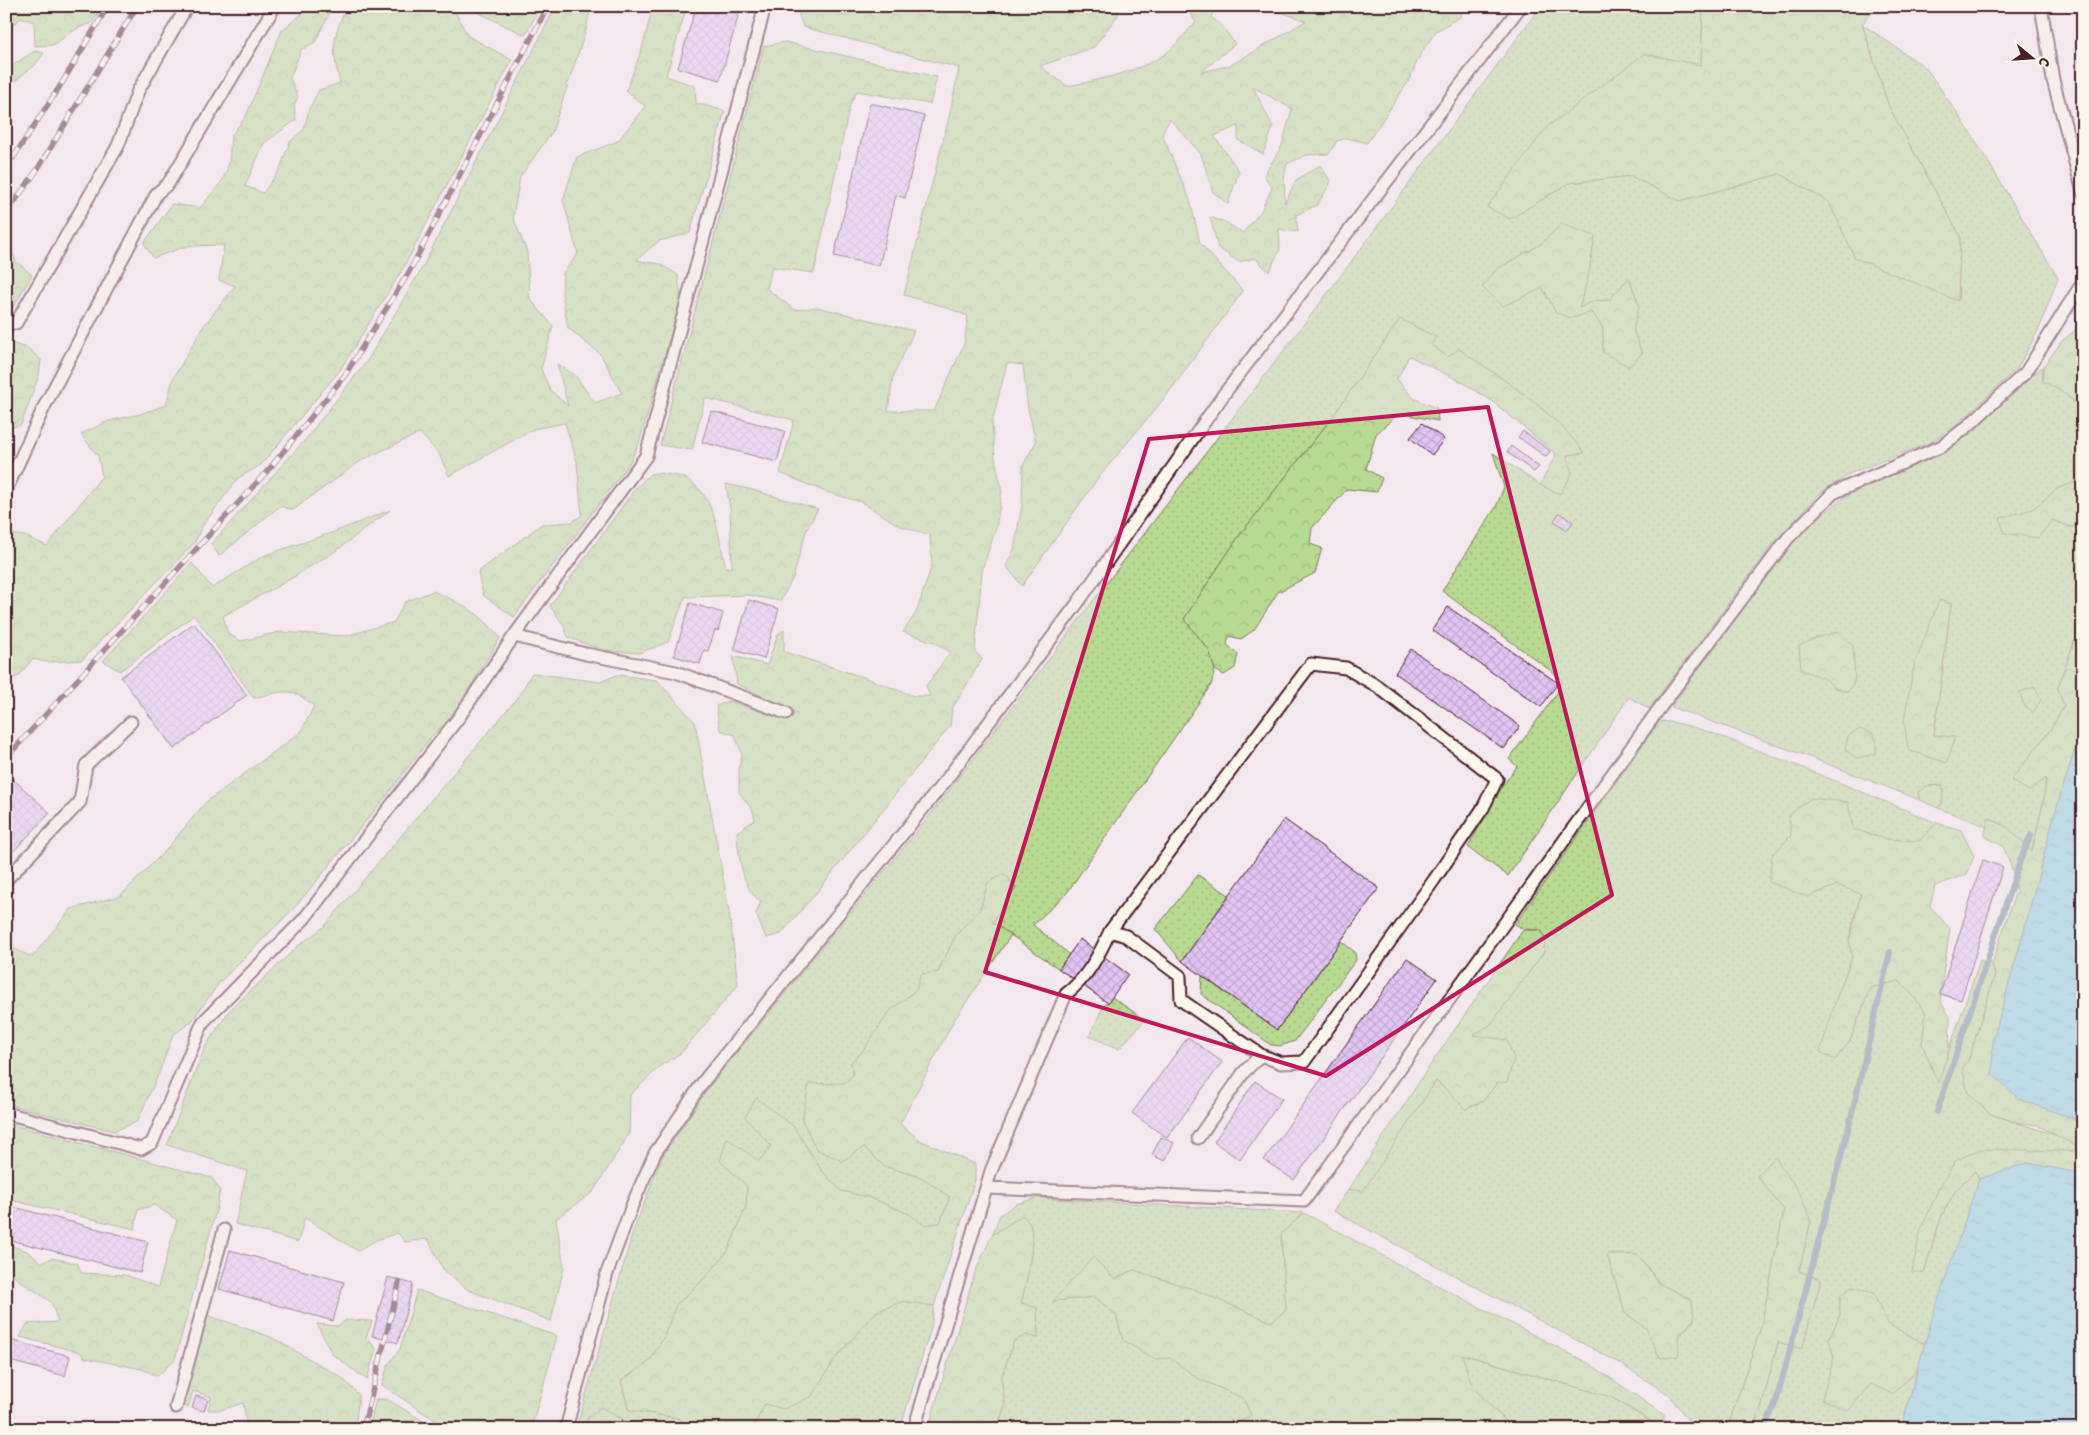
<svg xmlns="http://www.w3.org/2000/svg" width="2089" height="1435" font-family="'Shantell Sans',sans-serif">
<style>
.grass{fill:url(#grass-dots);stroke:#807c5e;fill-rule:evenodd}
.forest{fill:url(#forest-crowns);stroke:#807c5e}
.water{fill:url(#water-ripples);stroke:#6a8896}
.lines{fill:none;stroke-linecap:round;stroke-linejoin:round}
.stream{stroke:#6a8896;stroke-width:6}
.building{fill:url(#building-cross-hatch);stroke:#4a1f2b}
.lane-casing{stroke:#4a1f2b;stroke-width:15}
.lane{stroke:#fbf7ec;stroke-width:11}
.rail-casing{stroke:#4a1f2b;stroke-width:5.5}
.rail{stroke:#fbf7ec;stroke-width:4;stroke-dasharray:11;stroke-linecap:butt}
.marked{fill:none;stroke:#c2185b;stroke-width:4;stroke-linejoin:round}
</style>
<defs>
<pattern id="grass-dots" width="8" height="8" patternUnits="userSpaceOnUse" patternTransform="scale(1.25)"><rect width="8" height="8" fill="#b7d992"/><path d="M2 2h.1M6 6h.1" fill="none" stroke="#9fba7e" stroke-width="1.8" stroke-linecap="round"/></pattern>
<pattern id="forest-crowns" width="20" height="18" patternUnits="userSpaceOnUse" patternTransform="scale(1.25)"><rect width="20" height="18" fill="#b7d992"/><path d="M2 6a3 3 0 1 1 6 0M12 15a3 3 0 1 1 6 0" fill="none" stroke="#9fba7e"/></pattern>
<pattern id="water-ripples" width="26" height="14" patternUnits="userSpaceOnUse" patternTransform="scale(1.25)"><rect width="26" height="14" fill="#80cedd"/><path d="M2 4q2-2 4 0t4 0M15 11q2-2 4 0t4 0" fill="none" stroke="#70b0be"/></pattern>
<pattern id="building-cross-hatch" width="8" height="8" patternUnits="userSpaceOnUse" patternTransform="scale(1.25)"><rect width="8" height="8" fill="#e0c5f4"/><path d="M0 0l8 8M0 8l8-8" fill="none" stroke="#c2a9d1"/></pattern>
</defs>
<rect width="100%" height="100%" fill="#f3e8ee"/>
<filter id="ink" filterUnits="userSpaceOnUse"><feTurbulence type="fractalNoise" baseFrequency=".02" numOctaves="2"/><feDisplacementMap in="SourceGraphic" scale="10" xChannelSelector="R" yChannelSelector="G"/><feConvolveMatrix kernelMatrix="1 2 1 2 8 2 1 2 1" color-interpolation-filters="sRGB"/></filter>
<g filter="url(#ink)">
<!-- grass -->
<path class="grass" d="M1541,6H1703L1701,65L1510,219L1569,183L1631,176L1680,201L1780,174L1829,202L1855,258L1958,300L1960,236L1889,107L1862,24L1926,68L1972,135L2058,278L2039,329L2018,367L1954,428L1929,443L1851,473L1819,494L1772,545L1649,709L1629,697L1508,876L1468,847L1502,787L1517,766L1509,759L1557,693L1562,679L1442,591L1496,507L1504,487L1493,453L1540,485L1560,494L1567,455L1584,453C1552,409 1504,380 1459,349L1448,357L1430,345L1436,337L1400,319L1334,415L1239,536L1184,619L1209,650L1215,670L1211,685L1066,894L1033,925L1069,954L1059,969L992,922L1005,874L988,882L980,909L956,935L938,972L890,1011L862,1052L851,1062L853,1075L845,1083L864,1147L884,1166L921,1177L950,1197L940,1223L924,1225L909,1214L868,1197L841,1191L822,1171L793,1126L745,1117L772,1146L759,1161L747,1186L746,1207L728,1251L701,1282L676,1305L664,1337L650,1361L621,1381L629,1410L678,1418L696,1429H637L620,1417H589L585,1429H576L633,1232L662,1157L709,1087L931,814L1336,282ZM1541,244L1588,278L1578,308L1594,301L1609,300L1629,278L1639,305L1633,330L1642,353L1603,352V328L1592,312L1572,318L1548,299L1543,288L1482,287L1497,269Z
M2043,367V381L2062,392L2083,409V480L2058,488L2033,509L2052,520L2071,527L2083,523V626L2075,639L2058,688L2064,706L2051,729L2011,780L2046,777L2044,799L2032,851L2007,827L1990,818L1987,827L1938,808L1942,803V785L1927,786L1918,792L1920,800L1804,755L1671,707L1791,544L1817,519L1845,497L1941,453L1973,433L2012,391ZM1939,600L1951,604L1934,736Z
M1660,721C1691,723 1724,738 1754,749C1816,772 1876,798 1937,823L1919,841L1886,839L1852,829L1791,836L1772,855L1808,897L1837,885L1861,893L1849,940L1852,957L1837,997L1850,1041L1870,987L1899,981L1911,993L1926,1013L1922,1044L1938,1082L1980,960L1992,964L1995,974L1969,1059L1990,1114L2065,1138L2076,1146L2075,1151L2051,1152L1955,1162L1924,1272L1941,1217L1955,1191L1975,1170L1979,1179L1925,1344L1888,1324L1872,1293L1840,1296V1315L1829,1339L1834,1357L1871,1383L1892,1394L1917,1370L1901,1429H1753L1761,1408L1778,1342L1802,1348L1821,1280L1799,1271L1811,1221L1757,1176L1784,1210L1761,1327L1727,1429H1695L1668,1394L1614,1360L1333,1211L1349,1189L1363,1190L1436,1081L1450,1093L1465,1109L1483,1101L1497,1083L1487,1038L1474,1035L1521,982L1544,952L1541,930L1523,929L1515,924ZM1607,1254L1638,1255L1660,1284L1692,1300L1694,1320L1660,1358L1646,1328L1625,1313Z
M1198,875L1229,895L1182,961L1155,929Z
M1341,941L1355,952L1356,960L1295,1041L1280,1046L1271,1045L1201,994L1202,976L1277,1030Z
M1112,997L1145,1020L1119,1049L1089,1036L1103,1007Z
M1037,1198L1304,1213L1281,1234L1286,1310L1271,1322L1193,1289L1134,1270L1115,1279L1054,1301L1095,1297L1116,1315L1123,1340L1154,1359L1171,1358L1197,1378L1243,1398L1251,1415L1229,1429H997L1005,1404L1001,1379L1014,1341L1026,1335L1038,1338L1037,1308L1021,1303C1026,1285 1036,1243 1030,1225C1029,1222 1025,1218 1023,1215L992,1235L1000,1215L1016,1204Z
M903,1301L934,1306L931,1328L900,1429H878L875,1425L835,1423L831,1429H752L765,1404L811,1397L835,1359L876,1312Z
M1461,1354L1611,1397L1662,1429H1513L1472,1386Z"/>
<!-- forest -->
<path class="forest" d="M6,6H102L92,23L76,29L53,45L35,46L34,22L21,18L6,30Z
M312,6H333L315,42L301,50L290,78L298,97L294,105L296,120L264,143L245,186L263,193L279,171L290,142L304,129L309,109L319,90L340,83C332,48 331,40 347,6H450L453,8L468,36L512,60L405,265L340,370L261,465L238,478L201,528L195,542L82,660L47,662L32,659L19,676L6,680V538L10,534L25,536L47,546L102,476L98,456L81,434L109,421L140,414L166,405L173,379L203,327L235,286L219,280L224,245L187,246L153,258L144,243L172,204L200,208L223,180L229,163L231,136L246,116L282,30Z
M475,6H541L525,35L477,12Z
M556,6H591L586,30L552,132L520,177L513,217L527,252L530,299L553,326L541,369L550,390L568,406L557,364L575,375L595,403L622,393L601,355L568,328L562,294L563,273L578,254L563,200L577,157L618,141L645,106L626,91L642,49L653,6H687L666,76L695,86L696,103L725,111L690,233L659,241L636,260L660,264L678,275L681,299L639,443L629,464L514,617L483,595L478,572L542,524L572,522L582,515L577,462L565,423L534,429L449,476L439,454L420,433L362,460L293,510L280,506L219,556L211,544L305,440L367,361L422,268Z
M796,6H1119L1118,15L1094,47L1040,66L1067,86C1096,81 1147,70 1170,50C1179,42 1187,31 1196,22L1188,10H1161L1150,6H1216L1211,17L1222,26L1235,44L1201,72L1231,65L1306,21L1278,11L1279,6H1465L1460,17L1436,31L1421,53L1408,82L1367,143L1347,138L1337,141L1329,154L1307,155L1287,164L1284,178L1285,203L1296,180L1320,165L1331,182L1317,205L1296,215L1298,232L1279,229L1280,249L1269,272L1255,258L1239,262L1218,248L1210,217L1225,222L1243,233L1261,211L1272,188L1264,175L1282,146L1292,109L1253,87L1273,127L1263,154L1238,140V126L1214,136L1239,171L1228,204L1213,192L1201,154L1170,119L1162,134L1190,200L1200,243L1243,291L1167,395L1098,478L1022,586L1006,566L1014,550L1022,505L1023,465L1036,442L1028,409L1023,365L1007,363L992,422L995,459L1002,491L996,528L982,570L975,651L982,659L952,709L950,726L817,892L781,934L766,938L756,914L761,901C742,892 738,852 737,832L755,820L753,811L739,792V768L742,755L735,735L720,730L716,706L729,701L786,720L797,713L737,684L733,656L767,665L778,634L784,630V652L863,677L914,696H930L926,686L950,652L934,642L903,632L916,613L932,565L930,535L900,526L861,502L823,491L780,473L794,420L705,398L692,450L660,445L764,46L785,42L937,77L930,104L857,91L850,104L814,273L772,267L767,289L795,310L817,307L914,331L893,377L888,411H934L964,344L968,316L942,306L904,295L950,113L959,68L803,27Z
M1703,6H1878L1862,24L1889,107L1960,236L1958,301L1855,258L1829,202L1780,174L1680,201L1631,176L1569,183L1510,219L1487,207L1547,127L1644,54L1701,65Z
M35,51L44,53L35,65L6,88V69Z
M1561,224L1595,236L1588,278L1579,308L1594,301L1609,300L1629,278L1639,305L1633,330L1642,353L1629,367L1603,352V328L1592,312L1572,318L1556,313L1543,288L1503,306L1482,287L1497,269L1541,244Z
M6,246H10L16,261L32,275L13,307H6Z
M1400,319L1436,337L1431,345L1448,357L1459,349C1504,380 1551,409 1585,453L1567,455L1572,474L1560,494L1540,485L1556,454L1492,401L1462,382L1409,356L1397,379L1413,398L1437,408L1438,421L1399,413L1376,434L1366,469L1382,478L1377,492L1347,489L1312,528L1310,544L1322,548L1315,573L1278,592L1254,630L1241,639L1229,636L1227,645L1238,654L1235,668L1224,675L1215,670L1209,650L1184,619L1239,536L1334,415Z
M2083,324V409L2062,392L2043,381V367L2062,341Z
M6,342L28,348L41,360L39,375L21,425L9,428L6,427Z
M658,473C667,475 681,475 688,480C717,497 718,539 726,567L732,568L730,508L726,484L749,489L818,509L806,531L793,578L780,601L747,595L685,597L668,642L639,653L601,650L568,637L563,624L550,606L635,489L650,474Z
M2083,480V523L2071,527L2052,520L2038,538L2004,533L2000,518L2033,509L2058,488Z
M390,510L337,550L287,581L223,616L228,634L241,641L280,632L346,636L394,622L405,602L433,591C462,604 480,612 500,638L452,717L432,736L384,799L296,906L220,982L191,1022L173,1035L159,1073L137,1122L114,1131L6,1104V945L32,957L71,909L120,896L165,851L206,802L301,732L314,706C291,686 283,691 254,698L194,615L120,671L103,661L192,563L212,588L263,556L334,532Z
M1939,600L1951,604L1934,735L1955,737L1947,763L1908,750L1904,719L1914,666Z
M2083,626V723L2053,820L2024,931L1993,1040L2019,1099L2083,1122V1174L2027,1163L1979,1179L1975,1171L1955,1191L1941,1217L1924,1272H1912L1920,1232L1939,1188L1955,1161L1980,1149L2074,1151L2076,1146L2037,1125L2016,1122L1990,1114L1968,1093L1962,1067L1969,1059L1995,974L1992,964L2016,891L2012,869L2003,846L1984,836L1989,818L2007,827L2032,851L2044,799L2046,778L2029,791L2011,780L2051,729L2064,706L2058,688L2075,639Z
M1838,632L1853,646L1855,680L1848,692L1835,688L1824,678L1801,670L1799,646L1816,638Z
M532,673L600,682L617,675L657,680L695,722L729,911L738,985L681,1053L660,1066L630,1095L629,1134L593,1192L556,1219L564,1267L551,1321L468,1290L443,1269L428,1239L405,1242L398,1233L376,1240L358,1251L305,1218L298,1242L235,1224L247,1171L167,1145L205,1047L229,1011L299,945L324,927L519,696Z
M2035,687L2041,700L2033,712L2025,707L2019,692Z
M1860,729L1873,734L1876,740V754L1857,758L1845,750L1848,736Z
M1943,785L1942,803L1938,808L1920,800L1918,792L1927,786Z
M1811,798L1848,802L1853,829L1886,839L1919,841L1937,823L1961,830L1974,856L1967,874L1935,886L1930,906L1950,929L1940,994L1942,1004L1950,1017L1949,1051L1938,1083L1922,1044L1926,1013L1911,993L1899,981L1870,988L1850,1041L1835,1060L1820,1052L1837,997L1852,957L1849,941L1861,894L1837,885L1808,897L1769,882L1772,855L1791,836L1789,815Z
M1005,874L1016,888L992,922L1011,935L953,1022L900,1124L920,1140L975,1164V1180L934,1306L903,1301L876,1312L835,1359L811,1397L784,1409L765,1404L752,1429H696L678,1418L629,1410L621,1381L650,1361L664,1337L676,1305L701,1282L728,1251L746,1207L747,1186L720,1161L727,1138L759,1161L771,1146L745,1117L756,1098L793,1126L822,1171L841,1191L868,1197L909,1214L924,1225L940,1223L950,1197L921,1177L884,1166L864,1147L842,1161L816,1149L802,1120L809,1084L845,1083L853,1075L851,1062L862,1052L890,1011L916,990L921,974L938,972L956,935L980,909L988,882Z
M1523,930H1541L1545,939L1544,952L1491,1024L1474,1035L1507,1040L1514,1059L1507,1082L1497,1083L1483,1101L1465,1109L1450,1093L1436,1081L1363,1191L1349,1189L1429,1067Z
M6,1123L212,1178L220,1190L217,1207L175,1359L158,1376L142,1369L85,1358L80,1352L20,1337L27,1324L58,1322L51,1302L6,1271V1244L27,1251L42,1263L51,1258L77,1263L82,1273L125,1275L158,1287L177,1220L154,1205L138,1210L135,1229L6,1199Z
M1775,1157L1799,1192L1811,1221L1799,1271L1821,1280L1802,1349L1778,1342L1761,1408L1753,1429H1727L1761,1327L1784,1210L1757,1176Z
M1304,1213L1433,1283L1590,1364L1664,1415V1429L1611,1397L1462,1354L1472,1386L1513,1429H1229L1251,1415L1243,1398L1197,1378L1171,1358L1154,1359L1123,1340L1116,1315L1095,1297L1053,1301L1093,1257L1115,1279L1134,1270L1193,1289L1271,1322L1286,1310L1281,1234Z
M1023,1215C1025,1218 1029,1222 1030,1225C1036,1242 1026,1285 1021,1303L1037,1308L1038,1338L1026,1335L1014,1341L1001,1378L1005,1404L997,1429H928L974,1275L992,1235Z
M1607,1254L1638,1255L1660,1284L1692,1300L1694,1320L1678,1336L1679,1356L1660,1358L1646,1328L1625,1313Z
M1852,1287L1873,1293L1888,1324L1925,1344L1917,1370L1892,1394L1871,1384L1848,1411L1822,1399L1834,1357L1829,1339L1840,1315V1296Z
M417,1290L557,1336L531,1429H452L433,1419L382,1385L388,1365L400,1349Z
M207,1315L271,1337L341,1377L359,1395L355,1429H247L243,1403L221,1410H208L211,1397L193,1391L188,1408L181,1401Z
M346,1320L372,1321L366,1338L376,1348L367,1380L332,1354L317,1324L338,1326Z
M376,1399H387L436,1429H369Z
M601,1407L637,1429H585L588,1418Z
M858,1420L875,1425L878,1429H831L835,1423Z"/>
<!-- water -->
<path class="water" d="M2083,723V1122L2019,1099L1992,1074L1993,1040L2024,931L2053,820Z
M2027,1163L2083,1174V1429H1901L1932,1318L1979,1179Z"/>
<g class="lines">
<!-- stream -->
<path class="stream" d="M1937,1112L2020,861L2031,835
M1764,1429L1776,1402L1849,1126L1890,952"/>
</g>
<!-- building -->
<path class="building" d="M696,6H741L720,80L678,68Z
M870,103L924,116L905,198L896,195L879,266L834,256Z
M711,411L785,431L777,462L702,442Z
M1422,423L1444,439L1432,455L1410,438Z
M1523,431L1550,451L1546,457L1518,437Z
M1511,446L1539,467L1534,472L1507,452Z
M1559,513L1573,522L1567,530L1554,521Z
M749,600L779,609L764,659L734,650Z
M690,603L723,613L718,631L715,630L708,651L704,650L700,664L674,656Z
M1448,607L1558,683L1541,707L1432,630Z
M194,623L247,695L174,749L121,677Z
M1411,649L1520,726L1504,749L1395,673Z
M13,779L50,813L6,859V786Z
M1284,819L1379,888L1277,1030L1182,961Z
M1983,860L2003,867L1961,1000L1940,994Z
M1080,939L1128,974L1108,1003L1059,969Z
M1407,958L1437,979L1294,1180L1264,1160Z
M1188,1037L1222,1062L1167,1138L1132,1113Z
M1255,1081L1282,1099L1240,1160L1214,1142Z
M1161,1137L1174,1143L1165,1161L1152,1155Z
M6,1205L148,1242L140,1273L6,1239Z
M230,1250L344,1282L333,1321L219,1289Z
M388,1277L413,1284L398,1343L372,1336Z
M6,1339L70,1356L65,1376L6,1360Z
M196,1396L208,1399L204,1411L192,1408Z"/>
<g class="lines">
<!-- lane casing -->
<g class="lane-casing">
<path id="lane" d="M2041,6L2053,80L2083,192
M6,324L16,323L118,146L138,91L187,6
M6,490L45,405L157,193L168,184L275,6
M514,636L646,456L765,6
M6,880L80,802L86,765L131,722
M1110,931L1126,936L1180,976L1181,1000L1261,1055
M6,1113L141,1149L152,1143L203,1022L304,919L459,717L514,636L586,654L676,672L786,713
M986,1188L991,1171L1066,994C1087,978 1099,955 1110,931L1311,664L1346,668L1377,686L1497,779L1483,808L1434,880L1304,1062L1281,1063L1261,1055L1244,1072L1198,1138
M176,1407L224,1230
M566,1429L607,1273L633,1203L655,1153L703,1082L946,780L1077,604L1224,394L1521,6
M914,1429L986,1188L1304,1201L1659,709L1788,538L1833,493L1942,446L1968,426L2026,372L2083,282"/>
</g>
<!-- lane -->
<use href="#lane" class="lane"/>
<!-- rail casing -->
<g class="rail-casing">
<path id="rail" d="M13,158L62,83L108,6
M6,214L37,170L137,6
M6,758L270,468L345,375L409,272L548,6
M363,1429L399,1283"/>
</g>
<!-- rail -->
<use href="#rail" class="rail"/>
</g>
</g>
<!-- marked area -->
<path d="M0 0H2089V1435H0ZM1488,407L1612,895L1326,1076L985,972L1149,439Z" fill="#f3e8ee" fill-opacity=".55" fill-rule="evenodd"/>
<path class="marked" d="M1488,407L1612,895L1326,1076L985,972L1149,439Z"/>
<!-- margin -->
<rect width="2089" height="1435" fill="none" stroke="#fbf7ec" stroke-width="25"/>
<rect x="12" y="12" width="2064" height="1410" fill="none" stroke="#4a1f2b" stroke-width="2" filter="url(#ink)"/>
<!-- north arrow -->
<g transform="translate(2032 58) rotate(108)" stroke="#fbf7ec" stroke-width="4" paint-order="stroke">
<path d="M0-4L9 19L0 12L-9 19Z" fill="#4a1f2b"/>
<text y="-8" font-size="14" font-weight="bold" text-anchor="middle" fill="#4a1f2b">С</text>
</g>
</svg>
